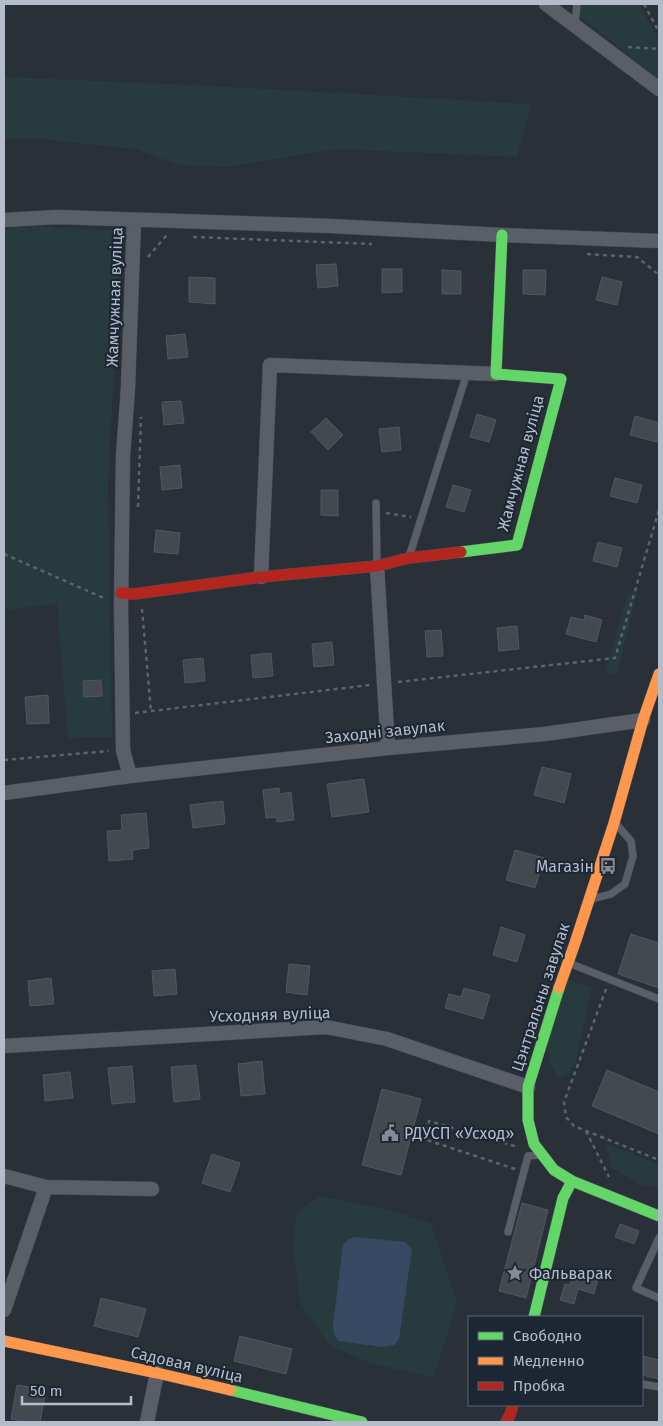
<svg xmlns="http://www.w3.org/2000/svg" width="663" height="1426" font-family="'Fira Sans',sans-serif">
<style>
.green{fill:#273a3e}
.water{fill:#384963}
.building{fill:#444950;stroke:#52575f}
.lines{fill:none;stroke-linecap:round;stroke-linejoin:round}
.lane-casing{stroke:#484c53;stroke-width:8}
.street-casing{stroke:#484c53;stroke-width:15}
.fast-casing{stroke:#484c53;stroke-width:12}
.slow-casing{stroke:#484c53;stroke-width:12}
.jam-casing{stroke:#484c53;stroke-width:12}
.path{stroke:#5d636a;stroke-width:2.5;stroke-dasharray:4 4;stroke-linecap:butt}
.lane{stroke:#5a5e66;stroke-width:7}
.street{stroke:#5a5e66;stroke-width:14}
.fast{stroke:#63d668;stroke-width:11}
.slow{stroke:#ff974d;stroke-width:11}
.jam{stroke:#b3261e;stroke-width:11}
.labels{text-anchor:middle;stroke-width:4;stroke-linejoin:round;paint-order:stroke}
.street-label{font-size:16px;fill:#b4bcc9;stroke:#1d2633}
.poi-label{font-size:16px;fill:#b4bcc9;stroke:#1d2633;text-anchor:start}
</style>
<rect width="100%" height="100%" fill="#2a3038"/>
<!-- green -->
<path class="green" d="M580,4H639L659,41V79L579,16Z
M4,77L216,86L531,104L517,157L337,149L227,167L180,165L135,149L41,139H4Z
M34,226L121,231L108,484L112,737L68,738L57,604L4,610V228Z
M635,590L637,594L617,674H608L605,672L628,594Z
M562,978L592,988L575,1064L569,1073L558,1078L551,1064L544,1036Z
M605,1143L659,1164V1188L638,1184L612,1168Z
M320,1196L388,1210L431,1223L457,1302L434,1377L372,1364L330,1346L300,1303L293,1247L297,1212Z"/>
<!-- water -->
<path class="water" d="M355,1237L405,1242L412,1249L399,1339L394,1345L382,1347L339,1341L334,1334L333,1325L343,1245L349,1239Z"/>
<!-- building -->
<path class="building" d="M336,264L338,286L318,288L316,265Z
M382,269H402V292L382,293Z
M442,270L461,271V294H442Z
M523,270H546L545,295L523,294Z
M189,277L215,278V304L189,302Z
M602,277L622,282L617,305L596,300Z
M185,334L188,357L168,359L166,336Z
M181,401L184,423L164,425L162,402Z
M477,414L496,420L489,442L470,437Z
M635,416L659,423V435L657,442L630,435Z
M326,418L343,435L328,450L311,432Z
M399,427L401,450L382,452L379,429Z
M180,465L182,488L162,490L160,467Z
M615,478L642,485L637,503L610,496Z
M453,485L471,490L464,512L446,507Z
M321,490H338V516L321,515Z
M156,530L180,533L178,554L154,552Z
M598,542L622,548L617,567L593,561Z
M585,615L602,620L596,642L566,634L571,617L584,620Z
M517,626L519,649L499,651L497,628Z
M441,630L443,656L427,657L425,631Z
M332,642L334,665L314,667L312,644Z
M271,653L273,676L253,678L251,655Z
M203,658L205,681L185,683L183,660Z
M101,680L102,696L84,697L83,681Z
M48,695L49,723L27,724L25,697Z
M542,767L571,774L564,803L534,795Z
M364,779L369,812L332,817L327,784Z
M279,788L280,794L291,792L294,820L277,822V817L266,818L263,790Z
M223,801L225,824L193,828L190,805Z
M146,813L149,848L132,850L133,859L109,861L107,831L122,830L121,815Z
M515,850L544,858L535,888L506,880Z
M501,927L525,935L517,962L493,955Z
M631,934L659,943V988L618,974Z
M289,964L310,966L307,995L286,992Z
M175,969L177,994L154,996L152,971Z
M51,978L54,1004L30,1006L28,981Z
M464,988L490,995L483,1019L445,1008L449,994L461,997Z
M262,1061L265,1094L241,1096L238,1064Z
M196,1065L200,1099L174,1102L171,1067Z
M132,1066L135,1102L112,1104L108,1068Z
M607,1070L659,1092V1134L592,1106Z
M70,1072L73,1098L45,1101L43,1075Z
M382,1089L421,1099L401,1175L362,1165Z
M212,1154L240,1163L230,1192L202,1183Z
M522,1203L548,1210L526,1298L499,1291Z
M620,1224L639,1231L634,1244L615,1237Z
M574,1272L598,1279L594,1294L578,1289L574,1304L560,1300L565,1284L570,1285Z
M101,1298L146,1309L138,1337L94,1326Z
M240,1336L292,1349L286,1374L234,1361Z
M642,1356L659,1360V1379L642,1375Z
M17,1385L46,1390L40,1422H29L11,1419Z"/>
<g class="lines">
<!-- lane casing -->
<g class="lane-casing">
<path id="lane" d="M575,24L577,4
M376,503L377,565
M409,557L467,373
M592,899L611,894L625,884L633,856L631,841L617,825
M569,963L659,999
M508,1232L528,1156L539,1155
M659,1238L636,1288L659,1298
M642,1384L659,1387"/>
</g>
<!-- street casing -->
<g class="street-casing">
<path id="street" d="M546,4L659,89
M4,220L57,217L331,226L502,235L659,241
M377,566L388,748
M261,577L270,365L496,374
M130,776L123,750L121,606L123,456L128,388L134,220
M4,793L130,776L388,748L545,734L643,720
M4,1046L326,1027L387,1039L528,1087
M4,1176L46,1187L152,1189
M4,1310L46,1187
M147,1422L157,1373"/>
</g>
<!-- fast casing -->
<g class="fast-casing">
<path id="fast" d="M461,552L517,545L561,379L496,374L502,235
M559,988L528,1087V1120L534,1144L554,1170L572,1181L659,1216
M534,1317L563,1198L572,1181
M230,1390L362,1422"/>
</g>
<!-- slow casing -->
<g class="slow-casing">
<path id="slow" d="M559,988L575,943L614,823L643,720L659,674
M4,1341L157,1373L230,1390"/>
</g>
<!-- jam casing -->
<g class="jam-casing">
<path id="jam" d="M121,593L134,594L261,577L377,566L409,558L461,552
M506,1422L510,1415L513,1405"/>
</g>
<!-- path -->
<path class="path" d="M644,4L659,32
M628,47L659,49
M193,237L372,244
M587,254L637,257L659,275
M148,257L166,236H167
M138,507L141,417
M386,513L411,517
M4,554L106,599
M142,609L151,711
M398,682L615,658L659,510
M135,713L370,685
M4,760L109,751
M606,989L564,1102L566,1117L574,1126L659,1160
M413,1126L427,1129
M586,1131L609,1177
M515,1169L424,1139L429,1121L518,1147"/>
<!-- lane -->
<use href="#lane" class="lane"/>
<!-- street -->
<use href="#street" class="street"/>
<!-- fast -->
<use href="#fast" class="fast"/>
<!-- slow -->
<use href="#slow" class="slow"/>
<!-- jam -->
<use href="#jam" class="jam"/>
</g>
<!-- icons -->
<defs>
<g id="bus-bare" transform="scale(1.35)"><path d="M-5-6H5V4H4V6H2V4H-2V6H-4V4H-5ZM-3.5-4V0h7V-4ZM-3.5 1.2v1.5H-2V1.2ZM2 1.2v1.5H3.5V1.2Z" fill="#848b96" stroke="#1d2633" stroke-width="2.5" paint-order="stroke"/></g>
<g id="civic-bare" transform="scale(1.35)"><path d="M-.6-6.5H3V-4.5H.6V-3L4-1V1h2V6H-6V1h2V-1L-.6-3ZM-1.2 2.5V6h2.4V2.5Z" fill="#848b96" stroke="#1d2633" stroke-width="2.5" paint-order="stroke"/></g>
<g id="sight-bare" transform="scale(1.35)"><path d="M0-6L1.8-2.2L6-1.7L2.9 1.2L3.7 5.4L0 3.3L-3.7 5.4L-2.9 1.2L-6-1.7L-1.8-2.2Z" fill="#848b96" stroke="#1d2633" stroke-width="2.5" paint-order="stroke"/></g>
</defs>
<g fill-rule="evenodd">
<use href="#bus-bare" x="608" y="866"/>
<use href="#civic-bare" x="390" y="1133"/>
<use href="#sight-bare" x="515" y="1273"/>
</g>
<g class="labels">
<!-- street labels -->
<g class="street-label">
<text transform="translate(114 297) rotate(-88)" y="6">Жамчужная вуліца</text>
<text transform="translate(520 463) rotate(-75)" y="6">Жамчужная вуліца</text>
<text transform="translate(385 731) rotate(-6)" y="6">Заходні завулак</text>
<text transform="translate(540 997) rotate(-72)" y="6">Цэнтральны завулак</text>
<text transform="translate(270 1014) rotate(-2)" y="6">Усходняя вуліца</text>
<text transform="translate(187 1364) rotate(13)" y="6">Садовая вуліца</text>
</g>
<!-- poi labels -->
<g class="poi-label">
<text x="594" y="872" text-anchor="end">Магазін</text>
<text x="404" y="1139">РДУСП «Усход»</text>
<text x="529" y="1279">Фальварак</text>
</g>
</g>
<!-- border -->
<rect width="663" height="1426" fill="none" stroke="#b4bcc9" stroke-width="10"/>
<!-- legend -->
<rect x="468" y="1316" width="175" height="90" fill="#1d2633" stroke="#59626f"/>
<rect x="478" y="1332" width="25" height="8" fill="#63d668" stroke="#59626f"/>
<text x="513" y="1341" font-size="15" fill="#b4bcc9">Свободно</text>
<rect x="478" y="1357" width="25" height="8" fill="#ff974d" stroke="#59626f"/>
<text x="513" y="1366" font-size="15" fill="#b4bcc9">Медленно</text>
<rect x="478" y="1382" width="25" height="8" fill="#b3261e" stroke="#59626f"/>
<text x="513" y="1391" font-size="15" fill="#b4bcc9">Пробка</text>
<!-- scale -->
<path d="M22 1396v8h109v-8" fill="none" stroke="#b4bcc9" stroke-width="2.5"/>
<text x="30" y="1396" font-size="15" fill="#b4bcc9" stroke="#1d2633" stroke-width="4" paint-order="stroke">50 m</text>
</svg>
